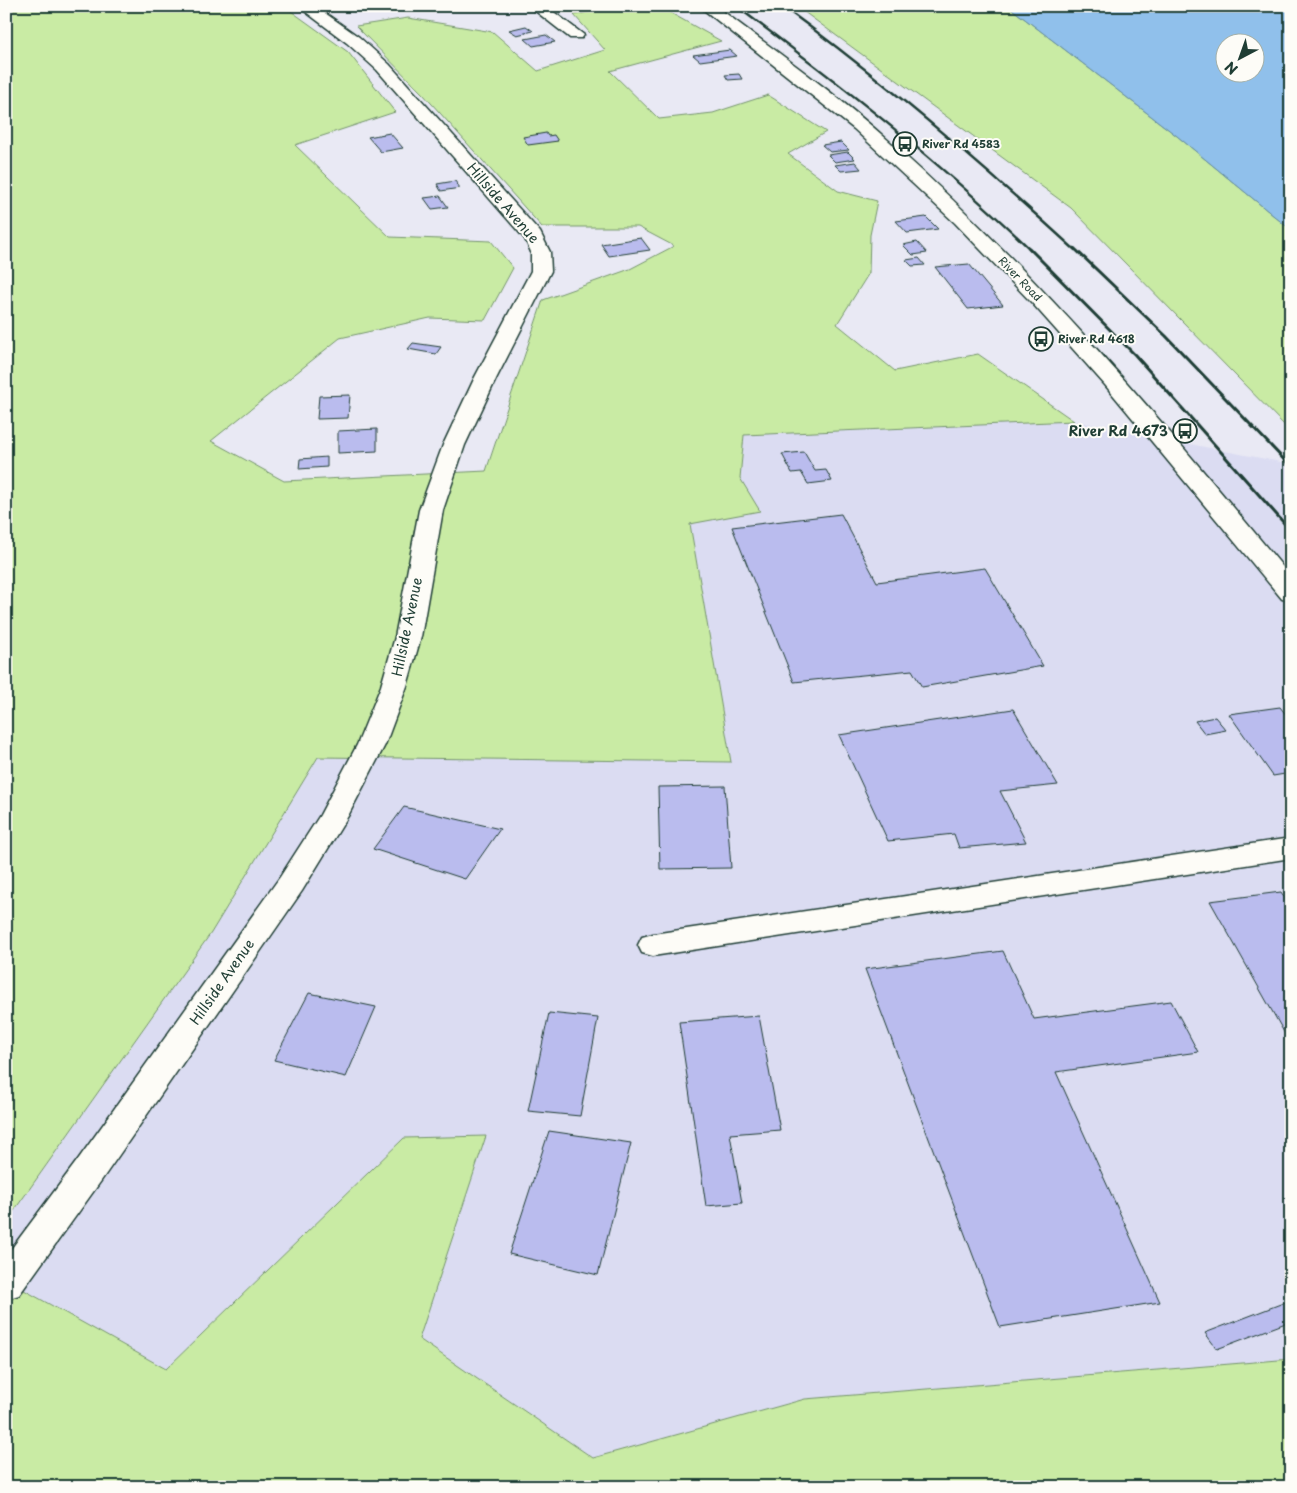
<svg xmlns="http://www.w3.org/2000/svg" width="1297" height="1493" font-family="'Playpen Sans',sans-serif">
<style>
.built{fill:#dbdcf2}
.green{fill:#c9eba4;stroke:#74946c}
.water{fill:#90c0eb;stroke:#638ca2;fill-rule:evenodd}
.building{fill:#babcee;stroke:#1f3d34}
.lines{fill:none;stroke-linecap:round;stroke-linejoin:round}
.minor-casing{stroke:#1f3d34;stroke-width:3}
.major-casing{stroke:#1f3d34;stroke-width:3}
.minor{fill:#fdfcf7;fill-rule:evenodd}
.major{fill:#fdfcf7;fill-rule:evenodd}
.rail-far1{stroke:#1f3d34;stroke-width:2.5}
.rail{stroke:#1f3d34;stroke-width:3}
.labels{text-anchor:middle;stroke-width:4;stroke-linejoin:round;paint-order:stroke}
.far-poi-label{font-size:11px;font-weight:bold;fill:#1f3d34;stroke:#fdfcf7;text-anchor:start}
.far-street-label{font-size:11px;fill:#1f3d34;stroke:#fdfcf7}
.street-label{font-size:14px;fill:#1f3d34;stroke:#fdfcf7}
.poi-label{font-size:14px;font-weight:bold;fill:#1f3d34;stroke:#fdfcf7;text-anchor:end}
</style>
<rect width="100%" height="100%" fill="#e9e9f4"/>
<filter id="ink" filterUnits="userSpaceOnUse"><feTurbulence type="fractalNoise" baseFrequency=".02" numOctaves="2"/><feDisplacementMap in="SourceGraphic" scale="10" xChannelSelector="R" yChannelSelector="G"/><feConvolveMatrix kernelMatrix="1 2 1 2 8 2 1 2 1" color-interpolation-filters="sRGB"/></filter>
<g filter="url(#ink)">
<!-- built -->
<path class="built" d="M1074,421L1291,464V1359L805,1399L593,1458L419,1339L485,1136L404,1138L166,1369L6,1280V1222L211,933L318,757L731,762L690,524L740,478L744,435Z"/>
<!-- green -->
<path class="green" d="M6,6H284L348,52L395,112L295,145L390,237L491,241L513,268L485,320L430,318L340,338L211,441L284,481L486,471L543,300L630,269L674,246L638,227H542L423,94L356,26L408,18L493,32L538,71L605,50L574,15L617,6H658L721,41L610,71L659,119L713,113L768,95L826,132L788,154L838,191L877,201L870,235L869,273L837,324L895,371L978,354L1074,421L744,435L740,478L760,511L690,524L731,762L318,757L211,933L6,1222Z
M796,6H1008L1177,136L1291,230V432L1071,208Z
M486,1136L419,1339L593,1458L805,1399L1291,1359V1487H6V1280L166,1369L404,1138Z"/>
<!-- water -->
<path class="water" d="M1008,6H1291V230L1177,136ZM1224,42H1254V72H1224Z"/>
<!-- building -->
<path class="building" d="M526,26L533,31L517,35L509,30Z
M546,35L555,42L533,46L525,39Z
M730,50L737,56L700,61L693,55Z
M739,74L742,79L728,80L725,75Z
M390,133L403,148L381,152L368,137Z
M546,133L548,136L554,135L558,141L528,145L523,137Z
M841,142L849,150L830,152L822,145Z
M848,152L855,159L835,162L828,155Z
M855,162L861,169L841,171L835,165Z
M455,181L460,188L441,191L437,184Z
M440,196L448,207L432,209L424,198Z
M926,217L938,229L907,233L896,221Z
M641,238L650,250L609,256L601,244Z
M917,242L927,253L913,255L903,245Z
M919,258L925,265L912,266L906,260Z
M969,264L1003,305L968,309L935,267Z
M413,343L441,347L436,354L408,349Z
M350,395L348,418L317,419L319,396Z
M377,429V451L338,453V431Z
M804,452L815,471L826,470L832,481L808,484L801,472L792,473L782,454Z
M327,457V467L299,469L300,459Z
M841,514L877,582L985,568L1043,666L922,687L912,670L794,682L732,527Z
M1280,707L1291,721V773L1273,776L1229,714Z
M1013,709L1058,785L1000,791L1026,842L959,848L954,834L888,841L839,735Z
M1215,717L1226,730L1205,734L1195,721Z
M725,786L731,868L660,869L658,787Z
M404,807L500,829L465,879L373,849Z
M1281,892L1291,907V1034H1285L1210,901Z
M1003,951L1034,1019L1171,1001L1198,1052L1056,1072L1160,1302L1000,1327L865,969Z
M309,993L376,1007L346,1077L274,1060Z
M549,1013L598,1018L580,1116L528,1111Z
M759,1016L780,1130L730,1134L742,1203L706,1206L679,1022Z
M549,1131L631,1143L598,1275L509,1254Z
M1291,1300V1321L1217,1349L1205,1333Z"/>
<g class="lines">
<!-- minor casing -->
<g class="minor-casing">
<path id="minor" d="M298,6H315L359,37L389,64L540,232L550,252L551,271L497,377L465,445L443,510L421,637L407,686L385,745L348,816L302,891L101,1181L19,1295L6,1299V1256L77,1161L280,877L320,815L357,745L381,686L395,637L419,510L443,445L475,377L531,271V252L525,239L377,70L347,43Z
M529,6H546L584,35L582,38H570Z
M1291,838V858L653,956L642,953L638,945L642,937L653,934Z"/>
</g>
<!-- major casing -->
<g class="major-casing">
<path id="major" d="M699,6H716C774,50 834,92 889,141C1035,271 1163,421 1287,572L1291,577V601L1282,599L1105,385L1032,303L955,223L854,129Z"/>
</g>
<!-- minor -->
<use href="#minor" class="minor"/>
<!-- major -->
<use href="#major" class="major"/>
<!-- rail-far1 -->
<path class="rail-far1" d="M736,6C838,82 939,161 1031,250
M782,6C885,81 981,164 1075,250"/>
<!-- rail -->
<path class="rail" d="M1029,248L1135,355L1291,531
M1074,248L1166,336L1291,467"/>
</g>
</g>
<!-- icons -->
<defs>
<g id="bus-ring" transform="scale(1.25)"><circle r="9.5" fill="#fdfcf7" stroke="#1f3d34" stroke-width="1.5"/><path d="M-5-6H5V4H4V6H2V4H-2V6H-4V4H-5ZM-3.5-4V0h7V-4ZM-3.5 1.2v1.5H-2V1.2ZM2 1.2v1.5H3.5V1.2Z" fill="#1f3d34"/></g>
</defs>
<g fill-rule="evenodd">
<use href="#bus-ring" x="905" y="144"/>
<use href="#bus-ring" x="1041" y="339"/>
<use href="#bus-ring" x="1185" y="431"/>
</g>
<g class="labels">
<!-- far-poi labels -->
<g class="far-poi-label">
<text x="922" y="148">River Rd 4583</text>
<text x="1058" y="343">River Rd 4618</text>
</g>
<!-- far-street labels -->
<g class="far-street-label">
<text transform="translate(1020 279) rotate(46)" y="4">River Road</text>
</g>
<!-- street labels -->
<g class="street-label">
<text transform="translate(503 203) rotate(49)" y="5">Hillside Avenue</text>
<text transform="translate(407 627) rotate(-78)" y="5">Hillside Avenue</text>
<text transform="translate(222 982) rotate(-55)" y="5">Hillside Avenue</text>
</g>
<!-- poi labels -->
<g class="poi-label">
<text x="1168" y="436">River Rd 4673</text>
</g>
</g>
<!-- margin -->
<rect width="1297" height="1493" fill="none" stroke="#fdfcf7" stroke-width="25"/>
<rect x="12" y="12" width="1272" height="1468" fill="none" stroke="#1f3d34" stroke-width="2" filter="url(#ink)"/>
<!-- north arrow -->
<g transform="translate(1240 58) rotate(221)"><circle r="24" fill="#fdfcf7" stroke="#a4b0a9"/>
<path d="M0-4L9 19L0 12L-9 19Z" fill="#1f3d34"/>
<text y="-8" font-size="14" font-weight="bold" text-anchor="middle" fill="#1f3d34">N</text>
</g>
</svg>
